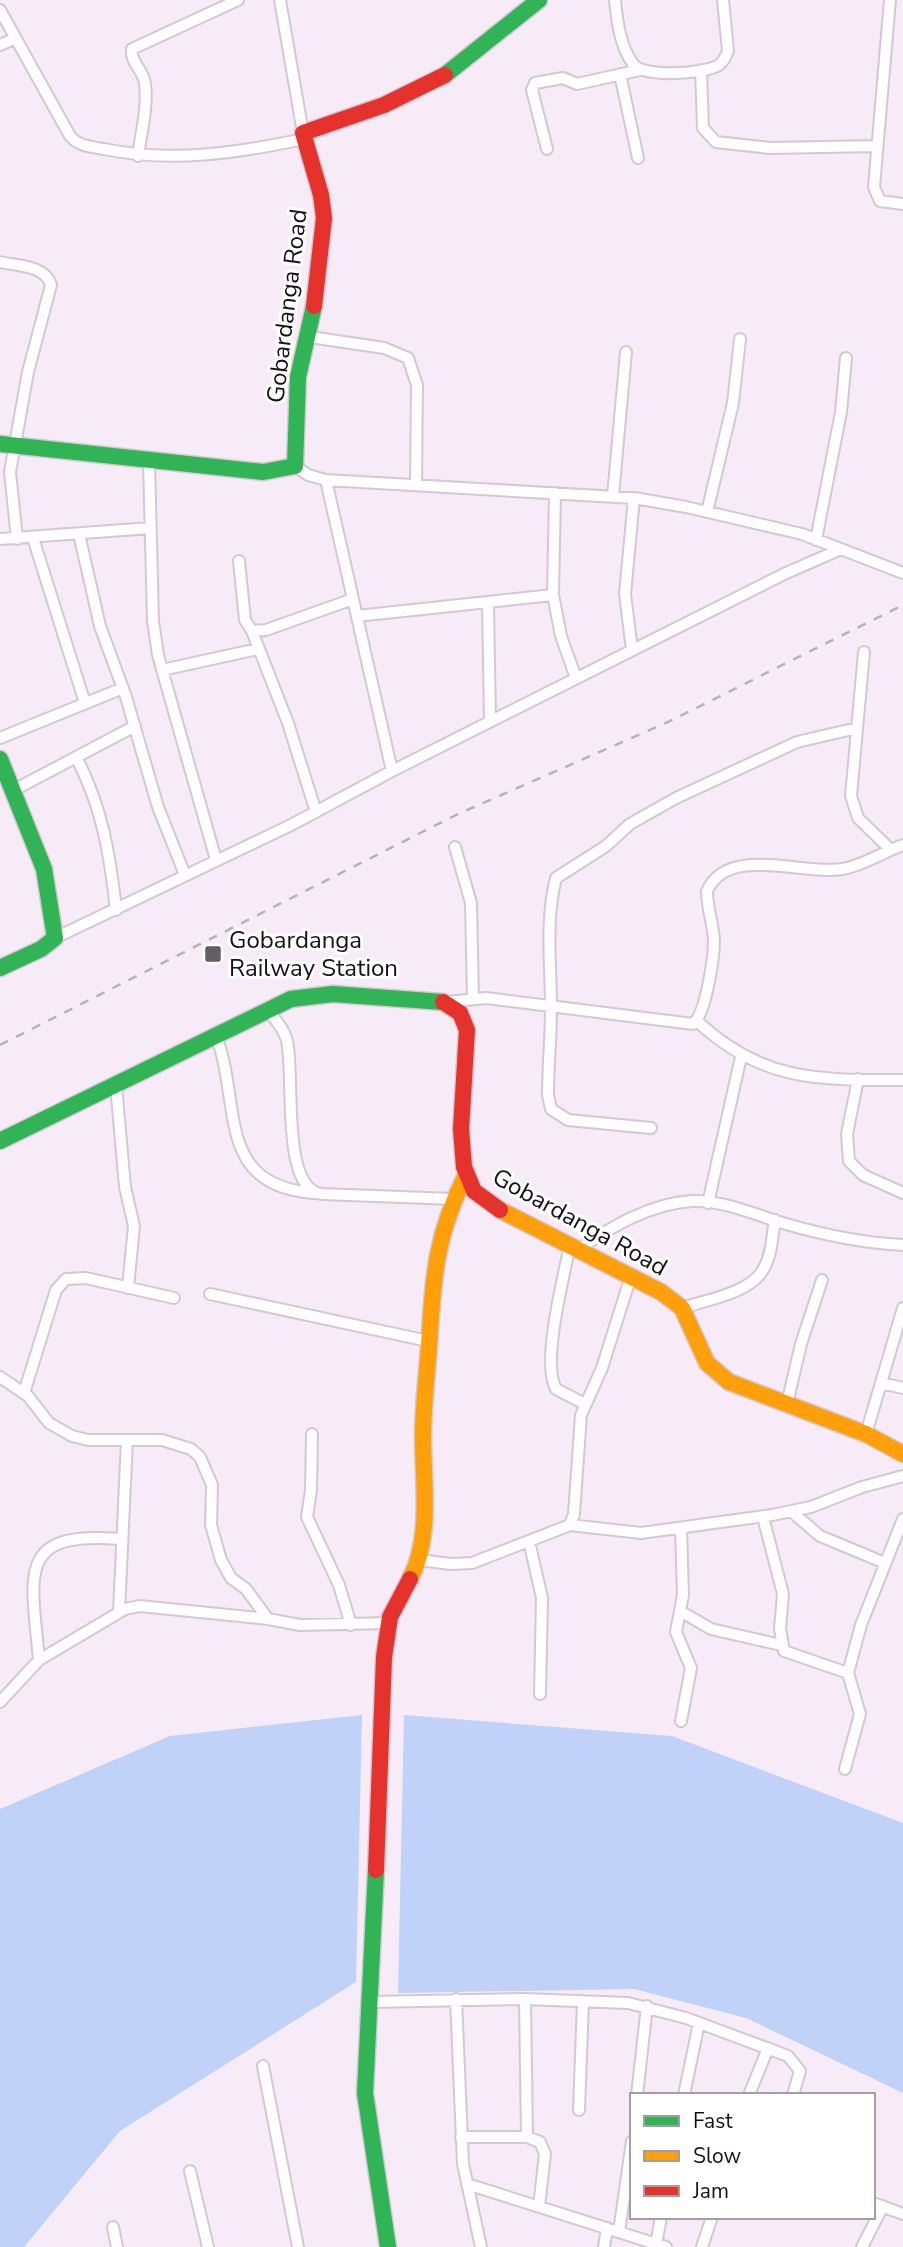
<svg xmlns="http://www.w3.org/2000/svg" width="903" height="2247" font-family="'Nunito Sans',sans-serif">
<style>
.water{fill:#c0d2f7}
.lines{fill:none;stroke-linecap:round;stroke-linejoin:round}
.street-casing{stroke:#d2c9d2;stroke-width:14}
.fast-casing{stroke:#d2c9d2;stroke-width:19}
.slow-casing{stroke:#d2c9d2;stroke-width:19}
.jam-casing{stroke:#d2c9d2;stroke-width:19}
.street{stroke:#fefcfe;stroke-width:10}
.fast{stroke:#30b455;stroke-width:16}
.slow{stroke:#ff9f0a;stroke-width:16}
.jam{stroke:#e5322d;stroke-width:16}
.rail{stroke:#b6b3b6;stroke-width:2.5;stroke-dasharray:9 9;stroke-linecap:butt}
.poi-dot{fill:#655d65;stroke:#fff;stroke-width:2.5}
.labels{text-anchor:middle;stroke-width:6;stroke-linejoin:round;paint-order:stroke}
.street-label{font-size:24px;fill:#171017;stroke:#fff}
.poi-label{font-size:24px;fill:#171017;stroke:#fff;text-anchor:start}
</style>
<rect width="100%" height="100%" fill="#f7ebf7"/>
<!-- water -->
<path class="water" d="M362,1715L356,1982L120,2131L24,2247H0V1809L170,1736Z
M404,1715L672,1736L903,1823V2093L746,2018L634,1989L398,1993Z"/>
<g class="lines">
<!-- street casing -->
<g class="street-casing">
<path id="street" d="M280,0L303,133
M615,0C617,21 620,46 633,64C644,78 704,74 719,65C723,62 726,56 728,51L723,0
M890,0L874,187L880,201L903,204
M0,10L70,136C78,146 92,147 104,149C172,163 237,153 304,139
M0,45L14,39
M701,70L703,128L716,142L770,148L876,146
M620,74L638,158
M547,149L532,90L535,83L563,78L577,84L640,70
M138,156C141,133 148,107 145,84C144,70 130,63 132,49L238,0
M0,262C18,266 45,265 51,285L28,372L10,472L17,539
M310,337L384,348L408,358L417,385L416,484
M149,461L153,621L158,655L216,860
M295,466L308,475L326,480L634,498L686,507L802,534L903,573
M326,480L392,771
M555,493L553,595L561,636L576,678
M613,496L626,352
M707,512L733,403L740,339
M79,534L100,626L126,697L158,807L185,875
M33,538L85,703
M0,539L151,528
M816,540L841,412L846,358
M239,561L245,620L252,631L266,630L353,599
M488,604L490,721
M357,616L553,595
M252,631L288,723L316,812
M632,650L625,594L634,498
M864,652L851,796L858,818L890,849
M162,670L258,649
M0,738L123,688
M76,757C102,806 110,855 116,910
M14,790L135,726
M455,847L471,903L473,999
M55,938L291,825L392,771L784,574L841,549
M447,1002L486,998L693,1024C706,1014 714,957 714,940C713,923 707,908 707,891C728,844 803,876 843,869C864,865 883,852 903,845
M267,1010C275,1019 284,1029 287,1041C295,1074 280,1190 322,1194L453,1199
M697,1021C762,1082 819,1080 903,1080
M216,1036C242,1103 214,1185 313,1193
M858,1079L847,1134L849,1161L863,1175L903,1193
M116,1085L125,1187L134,1226L128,1288
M651,1128L568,1120L551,1109L548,1095C548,1066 551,1037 551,1008C551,964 545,921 556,878L606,846L630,824L676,798L797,742L857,728
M708,1203L741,1057
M570,1245C564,1276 541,1363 556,1389L585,1404
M579,1249C613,1226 649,1204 692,1201C723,1200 756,1215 786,1224C824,1235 863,1243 903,1245
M210,1294L428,1341
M682,1308C706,1300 752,1293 764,1268C772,1254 772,1236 775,1220
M0,1377L28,1396L49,1423L72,1436L88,1440H162L191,1449L200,1457L212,1485L211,1525L221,1560L231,1578L246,1589L268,1619L300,1625L388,1623
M881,1383L903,1388
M24,1393L56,1290L66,1279L86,1278L174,1298
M787,1404L801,1344L822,1280
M312,1434L311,1490L307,1517L339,1585L351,1625
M866,1434L903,1308
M792,1512L820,1536L885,1563
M763,1517L783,1594L780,1629L784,1651L848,1673
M570,1525L641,1533L772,1515L811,1507L862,1487L903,1476
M681,1528L683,1595L676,1632L691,1668L681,1721
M529,1541L542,1598L540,1694
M420,1560L450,1564L472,1563L570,1525L574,1514L581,1415L602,1368L631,1276
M680,1611L711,1629L781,1645
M119,1612L127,1440
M39,1660C32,1577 14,1530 120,1539
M0,1702L39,1660L125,1609L140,1606L268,1619
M845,1769L860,1714L848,1673L861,1625L903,1519
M456,1999L463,2164L481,2247
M525,1999L527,2137
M371,2002L525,1999L628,2003L686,2018L788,2056L800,2071L793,2095
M263,2066L298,2247
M637,2095L647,2006
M684,2095L699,2023
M749,2095L768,2048
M579,2110L583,2001
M461,2137H527L540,2142L545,2154L539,2207
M190,2171L208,2247
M467,2184L666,2247
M873,2203L903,2214
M113,2227L117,2247
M619,2232L632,2141
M656,2244L661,2217
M604,2247L607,2228
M702,2247L712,2217
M862,2247L883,2206"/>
</g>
<!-- fast casing -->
<g class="fast-casing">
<path id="fast" d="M445,75L539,0
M0,444L263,472L295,466L298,377L314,306
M0,759L44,869L55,938L41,949L0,968
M0,1141L291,999L333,994L443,1002
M376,1870L365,2093L388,2247"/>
</g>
<!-- slow casing -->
<g class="slow-casing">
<path id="slow" d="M500,1210L661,1292L682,1308L707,1363L729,1382L866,1434L903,1454
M410,1579C432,1538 423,1483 423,1437C423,1406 427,1376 429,1346C433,1279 435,1236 466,1175"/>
</g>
<!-- jam casing -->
<g class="jam-casing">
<path id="jam" d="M314,306L324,218L321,195L303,133L384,105L445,75
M443,1002L460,1013L467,1030L461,1129L464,1167L474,1191L500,1210
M376,1870L384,1657L390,1617L410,1579"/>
</g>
<!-- street -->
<use href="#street" class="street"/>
<!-- fast -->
<use href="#fast" class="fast"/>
<!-- slow -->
<use href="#slow" class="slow"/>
<!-- jam -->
<use href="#jam" class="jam"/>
<!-- rail -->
<path class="rail" d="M0,1045L458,814L668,722L903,605"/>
</g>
<!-- markers -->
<rect class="poi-dot" x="204" y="945" width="18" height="18" rx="3.5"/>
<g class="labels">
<!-- street labels -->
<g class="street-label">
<text transform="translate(287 306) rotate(-83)" y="8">Gobardanga Road</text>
<text transform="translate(580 1222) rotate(29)" y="8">Gobardanga Road</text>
</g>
<!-- poi labels -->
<g class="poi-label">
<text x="229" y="948">Gobardanga<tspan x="229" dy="28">Railway Station</tspan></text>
</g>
</g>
<!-- legend -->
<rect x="630" y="2093" width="245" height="126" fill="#ffffff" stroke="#a29fa2" stroke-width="2"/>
<rect x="644" y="2116" width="35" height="10" fill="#30b455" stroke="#a29fa2" stroke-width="2"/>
<text x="693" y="2128" font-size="21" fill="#171017">Fast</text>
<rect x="644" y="2151" width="35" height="10" fill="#ff9f0a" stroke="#a29fa2" stroke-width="2"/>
<text x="693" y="2163" font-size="21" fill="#171017">Slow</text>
<rect x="644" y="2186" width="35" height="10" fill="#e5322d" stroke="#a29fa2" stroke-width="2"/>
<text x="693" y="2198" font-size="21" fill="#171017">Jam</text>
</svg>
